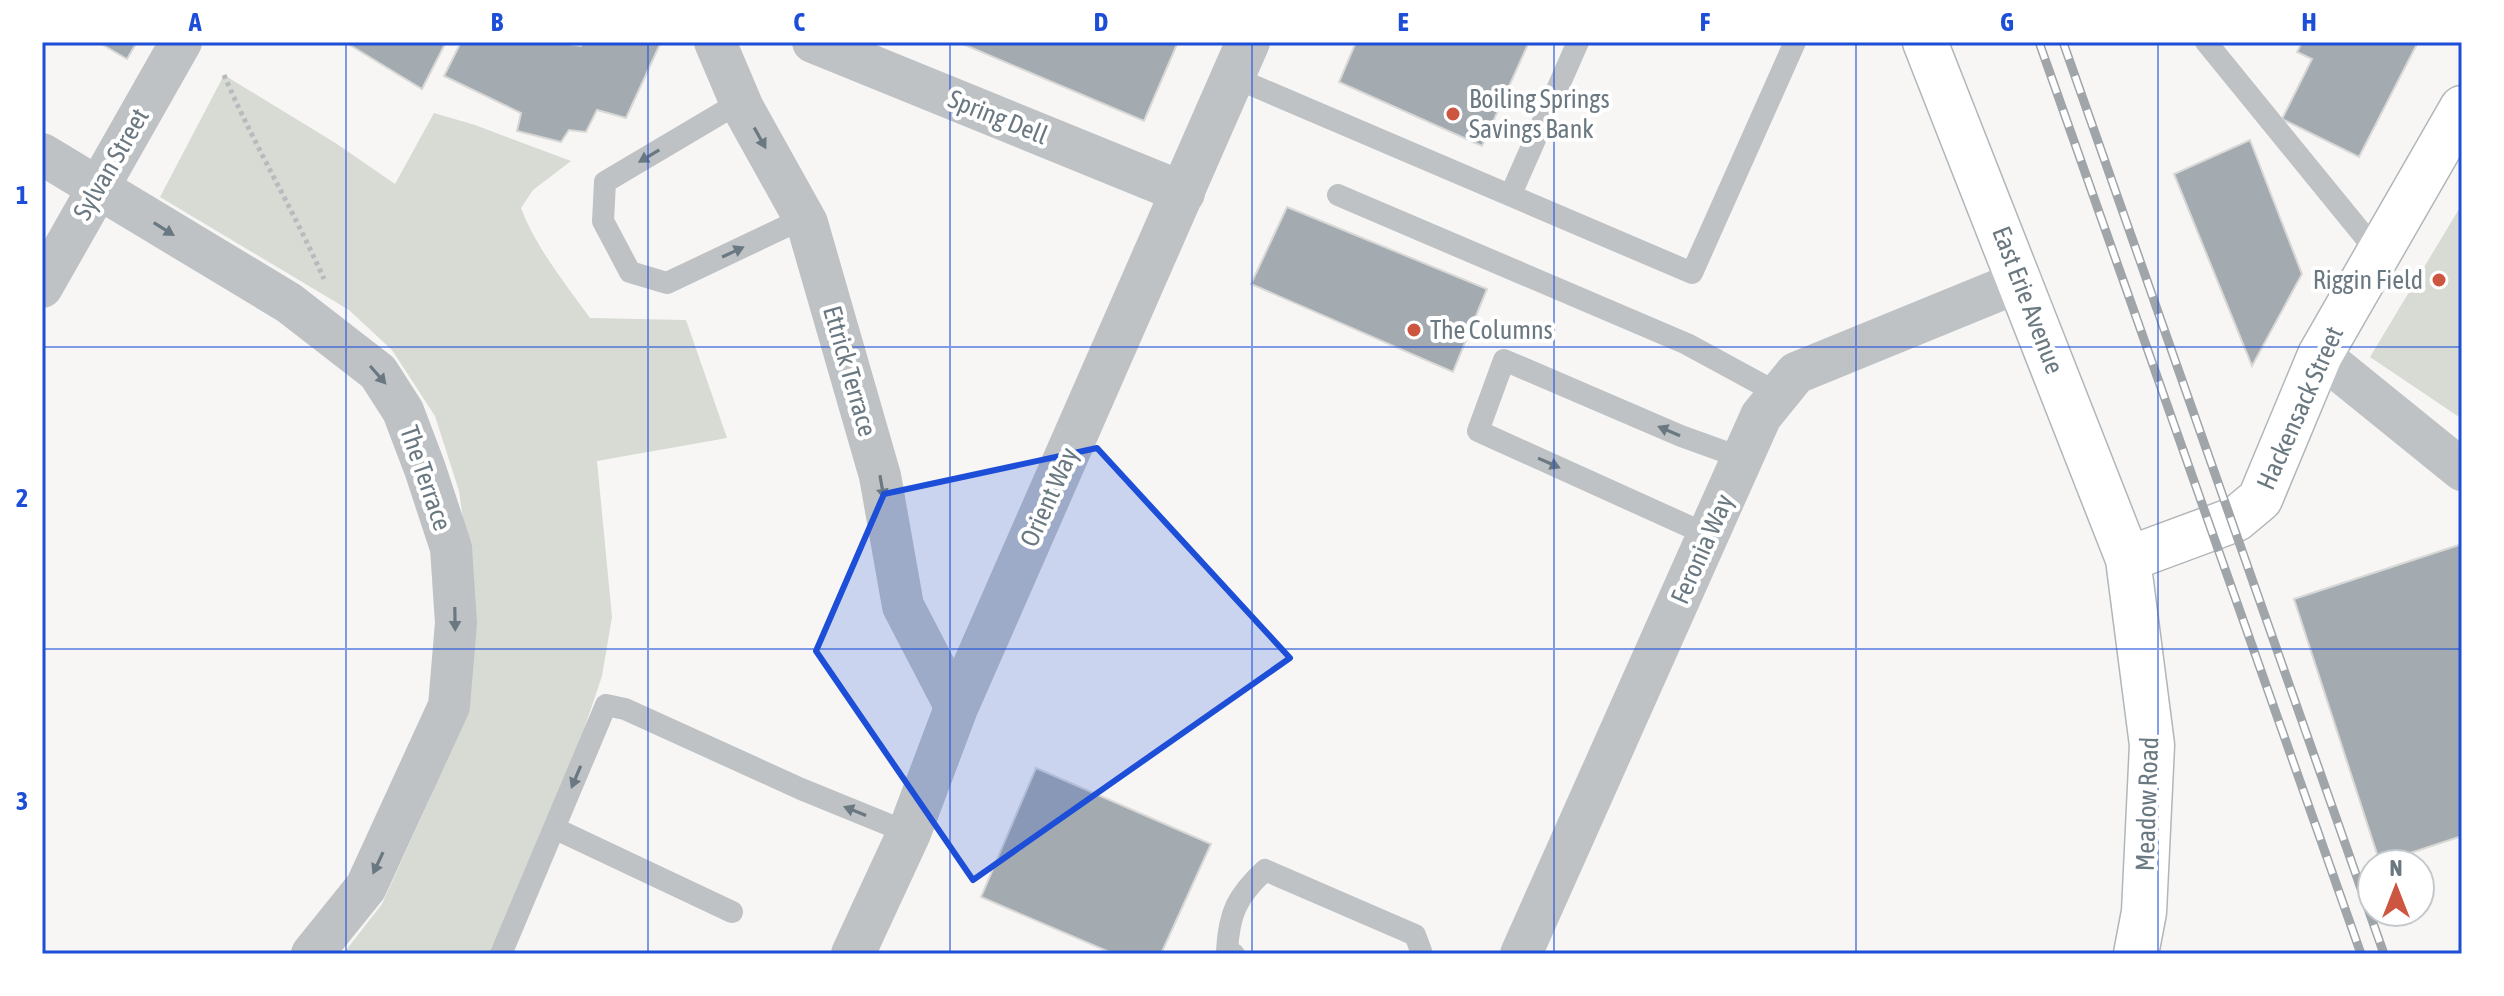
<svg xmlns="http://www.w3.org/2000/svg" width="2504" height="996" font-family="'Asap Condensed',sans-serif">
<style>
.green{fill:#d7dbd4}
.building{fill:#a4abb0;stroke:#d8d8d7;stroke-width:2}
.lines{fill:none;stroke-linecap:round;stroke-linejoin:round}
.secondary-casing{stroke:#b1b6b9;stroke-width:47}
.path{stroke:#b8bbbd;stroke-width:5;stroke-dasharray:4 4;stroke-linecap:butt}
.service{stroke:#bec2c5;stroke-width:22}
.minor{stroke:#bec2c5;stroke-width:42}
.tertiary{stroke:#bec2c5;stroke-width:44}
.secondary{stroke:#fff;stroke-width:44}
.rail-casing{stroke:#9fa5a9;stroke-width:9}
.rail{stroke:#fff;stroke-width:6;stroke-dasharray:18;stroke-linecap:butt}
.oneway{fill:#6a7881}
.marked{fill:#1d4ed8;fill-opacity:0.2;stroke:#1d4ed8;stroke-width:6;stroke-linejoin:round}
.grid{fill:none;stroke:#1d4ed8;stroke-width:2;stroke-opacity:0.55}
.poi-dot{fill:#cc563f;stroke:#fff;stroke-width:3}
.labels{text-anchor:middle;stroke-width:8;stroke-linejoin:round;paint-order:stroke}
.poi-label{font-size:26px;fill:#6a7881;stroke:#fff;text-anchor:start}
.street-label{font-size:26px;fill:#6a7881;stroke:#fff}
.neatline{fill:none;stroke:#1d4ed8;stroke-width:3}
.grid-label{font-size:26px;text-anchor:middle;font-weight:bold;fill:#1d4ed8}
</style>
<rect width="100%" height="100%" fill="#f7f6f4"/>
<!-- green -->
<path class="green" d="M224,75L337,144L395,184L434,113L475,125L571,161L533,190L521,208C536,248 565,283 590,318L686,320L727,438L597,461L612,617L602,676L568,777L493,954H343L382,904L430,798L471,574L459,491L435,416L392,350L349,310L160,197Z
M2462,204V419L2370,357Z"/>
<!-- building -->
<path class="building" d="M98,42H137L127,59Z
M345,42H446L422,89Z
M461,42H555L581,46L583,42H661L626,118L597,110L586,132L569,130L561,142L517,131L521,113L444,76Z
M958,42H1178L1144,121Z
M1356,42H1529L1482,146L1339,82Z
M2302,42H2418L2359,157L2282,119L2312,59L2297,52Z
M2250,140L2302,274L2252,366L2174,174Z
M1287,207L1487,289L1453,372L1251,284Z
M2462,544V836L2380,863L2294,599Z
M1036,768L1211,844L1161,954H1114L981,897Z"/>
<g class="lines">
<!-- secondary casing -->
<g class="secondary-casing">
<path id="secondary" d="M1925,42L2128,559L2152,745L2144,912L2136,954
M2128,559L2236,519L2260,499L2320,355L2462,108"/>
</g>
<!-- path -->
<path class="path" d="M224,75C254,145 293,209 324,279"/>
<!-- service -->
<path class="service" d="M2206,42L2378,253
M1233,77L1692,273L1795,42
M740,102L605,182L603,221L630,272L667,283L804,218
M1511,194L1578,42
M1338,195L1687,344L1779,394
M1708,535L1478,431L1504,360L1681,436L1742,458
M554,828L732,912
M501,954L606,705L625,709L801,789L909,833
M1234,954L1227,951C1229,913 1237,896 1265,870L1415,935L1421,951L1419,954"/>
<!-- minor -->
<path class="minor" d="M715,42L743,108L807,223L880,476L903,606L956,708
M813,42L1184,193
M42,154L289,303L378,372L403,411L425,469L451,548L456,623L449,706L366,887L312,954
M42,287L181,42
M2320,355L2462,470
M1521,954L1761,416L1796,373L2021,281"/>
<!-- tertiary -->
<path class="tertiary" d="M853,954L909,833L956,708L1248,42"/>
<!-- secondary -->
<use href="#secondary" class="secondary"/>
<!-- rail casing -->
<g class="rail-casing">
<path id="rail" d="M2039,42L2361,954
M2063,42L2384,954"/>
</g>
<!-- rail -->
<use href="#rail" class="rail"/>
</g>
<!-- one-way arrows -->
<defs><path id="oneway-solid" d="M-6-.8H1V-3.2L6.5 0L1 3.2V.8H-6Z" transform="scale(2)"/></defs>
<g class="oneway">
<use href="#oneway-solid" transform="translate(760 138) rotate(61)"/>
<use href="#oneway-solid" transform="translate(649 156) rotate(149)"/>
<use href="#oneway-solid" transform="translate(164 229) rotate(32)"/>
<use href="#oneway-solid" transform="translate(733 252) rotate(-25)"/>
<use href="#oneway-solid" transform="translate(378 375) rotate(49)"/>
<use href="#oneway-solid" transform="translate(1669 431) rotate(-157)"/>
<use href="#oneway-solid" transform="translate(1549 463) rotate(24)"/>
<use href="#oneway-solid" transform="translate(882 487) rotate(80)"/>
<use href="#oneway-solid" transform="translate(455 619) rotate(89)"/>
<use href="#oneway-solid" transform="translate(576 777) rotate(113)"/>
<use href="#oneway-solid" transform="translate(855 811) rotate(-158)"/>
<use href="#oneway-solid" transform="translate(378 863) rotate(115)"/>
</g>
<!-- marked area -->
<path class="marked" d="M1097,448L1290,658L973,880L816,651L884,494Z"/>
<!-- grid -->
<path class="grid" d="M346,42V954M648,42V954M950,42V954M1252,42V954M1554,42V954M1856,42V954M2158,42V954M42,347H2462M42,649H2462"/>
<!-- markers -->
<g class="poi-dot">
<circle cx="1453" cy="114" r="8"/>
<circle cx="2439" cy="280" r="8"/>
<circle cx="1414" cy="330" r="8"/>
</g>
<g class="labels">
<!-- poi labels -->
<g class="poi-label">
<text x="1469" y="108">Boiling Springs<tspan x="1469" dy="30">Savings Bank</tspan></text>
<text x="2423" y="289" text-anchor="end">Riggin Field</text>
<text x="1430" y="339">The Columns</text>
</g>
<!-- street labels -->
<g class="street-label">
<text transform="translate(998 117) rotate(22)" y="9">Spring Dell</text>
<text transform="translate(111 164) rotate(-60)" y="9">Sylvan Street</text>
<text transform="translate(2028 300) rotate(69)" y="9">East Erie Avenue</text>
<text transform="translate(850 371) rotate(74)" y="9">Ettrick Terrace</text>
<text transform="translate(2300 408) rotate(-66)" y="9">Hackensack Street</text>
<text transform="translate(426 478) rotate(71)" y="9">The Terrace</text>
<text transform="translate(1049 497) rotate(-66)" y="9">Orient Way</text>
<text transform="translate(1702 549) rotate(-66)" y="9">Feronia Way</text>
<text transform="translate(2147 804) rotate(-88)" y="9">Meadow Road</text>
</g>
</g>
<!-- border -->
<rect width="2504" height="996" fill="none" stroke="#ffffff" stroke-width="88"/>
<!-- north arrow -->
<g transform="translate(2396 888)"><circle r="38" fill="#ffffff" stroke="#c3c9cd" stroke-width="2"/>
<path d="M0-6L14 30L0 20L-14 30Z" fill="#cc563f"/>
<text y="-12" font-size="22" font-weight="bold" text-anchor="middle" fill="#6a7881">N</text>
</g>
<rect x="44" y="44" width="2416" height="908" class="neatline"/>
<g class="grid-label">
<text x="195" y="31">A</text>
<text x="497" y="31">B</text>
<text x="799" y="31">C</text>
<text x="1101" y="31">D</text>
<text x="1403" y="31">E</text>
<text x="1705" y="31">F</text>
<text x="2007" y="31">G</text>
<text x="2309" y="31">H</text>
<text x="22" y="204">1</text>
<text x="22" y="507">2</text>
<text x="22" y="810">3</text>
</g>
</svg>
